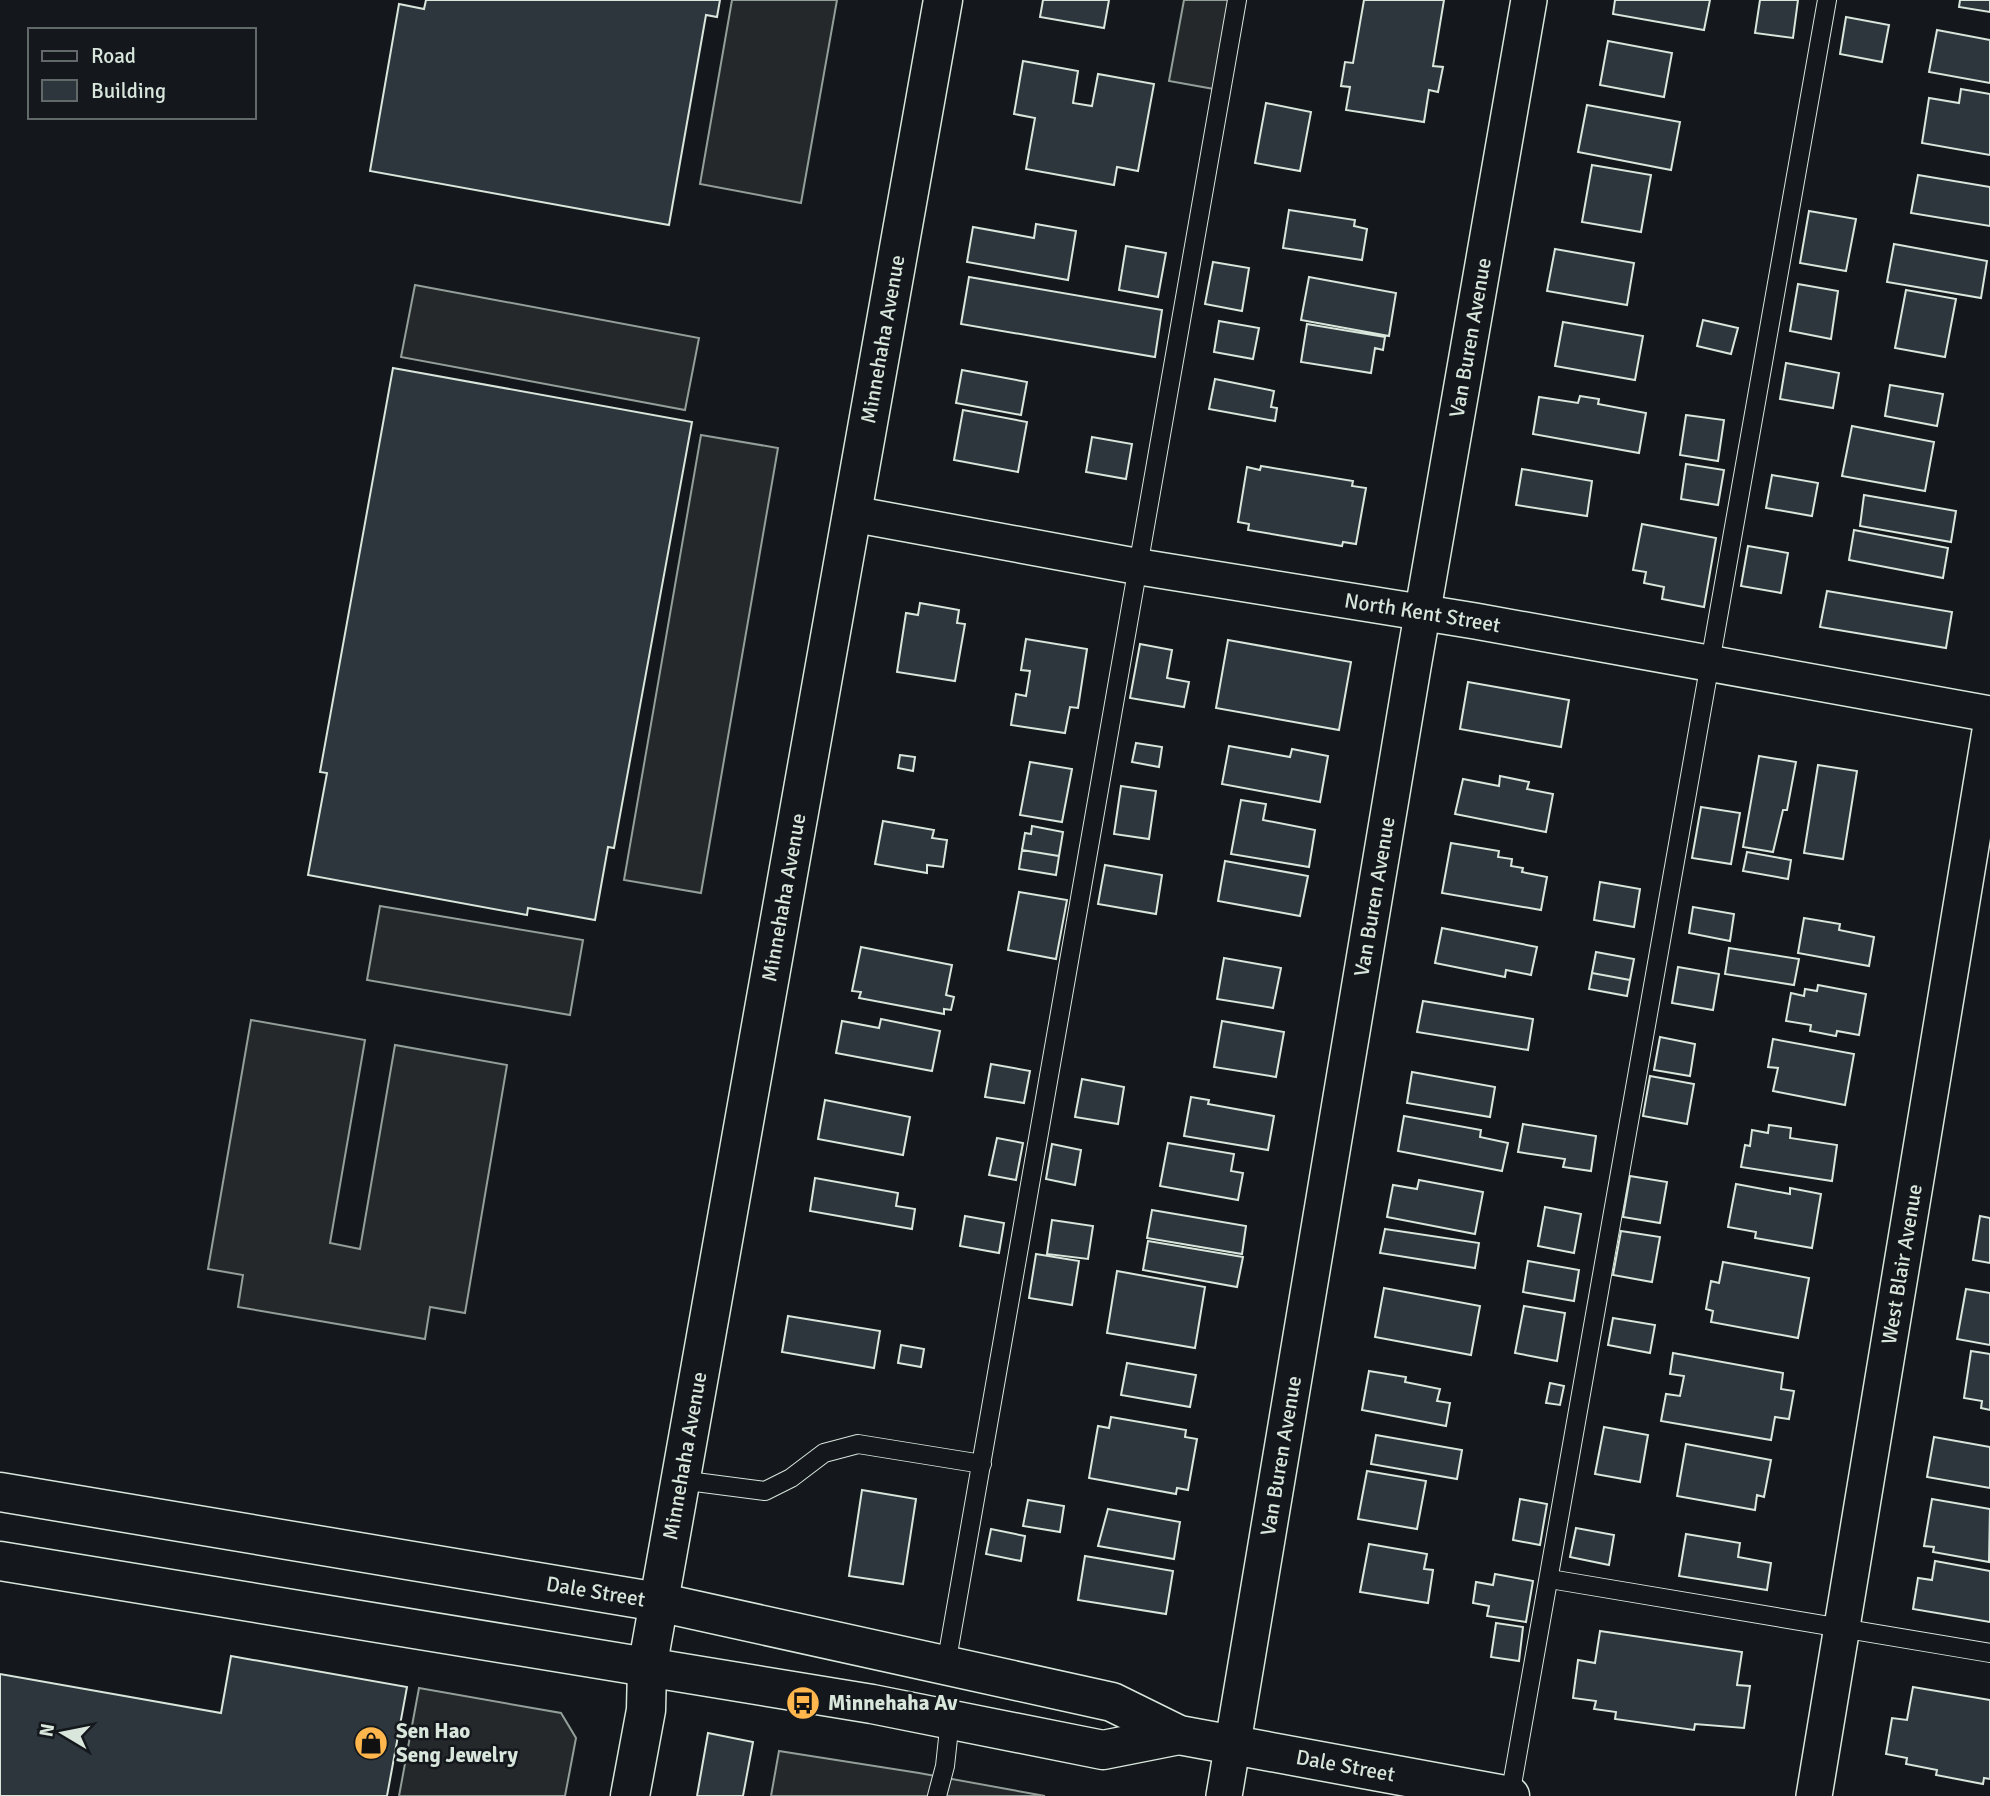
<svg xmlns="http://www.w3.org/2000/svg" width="1990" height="1796" font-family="Signika,sans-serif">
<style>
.parking{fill:#24282b;stroke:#939e99;stroke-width:2}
.building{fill:#2c363c;stroke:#d8e6dc;stroke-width:2}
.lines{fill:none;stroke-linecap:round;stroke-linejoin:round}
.lane-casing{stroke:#d8e6dc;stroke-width:20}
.street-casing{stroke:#d8e6dc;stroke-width:38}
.secondary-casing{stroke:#d8e6dc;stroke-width:41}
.lane{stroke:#14181c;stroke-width:18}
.street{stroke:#14181c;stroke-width:35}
.secondary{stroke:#14181c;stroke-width:38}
.labels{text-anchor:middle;stroke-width:5;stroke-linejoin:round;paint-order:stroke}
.street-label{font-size:21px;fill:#d8e6dc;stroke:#14181c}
.poi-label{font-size:21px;font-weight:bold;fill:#d8e6dc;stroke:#14181c;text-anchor:start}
</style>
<rect width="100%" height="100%" fill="#14181c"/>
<!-- parking -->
<path class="parking" d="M732,0H837L801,203L700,184Z
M1184,0H1230L1214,89L1169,81Z
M415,285L699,338L685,410L401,357Z
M701,435L778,448L701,893L624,880Z
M380,906L583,940L570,1015L367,980Z
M251,1020L365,1040L330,1243L360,1249L395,1045L507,1065L465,1313L430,1307L425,1339L238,1307L243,1275L208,1269Z
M419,1688L561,1713L576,1738L565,1796H399Z
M779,1751L919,1773L1045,1796H771Z"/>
<!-- building -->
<path class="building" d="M426,0H720L717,17L706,15L669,225L370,171L399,4L424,9Z
M1043,0H1109L1104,28L1040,17Z
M1364,0H1444L1433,66L1443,67L1438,92L1429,90L1424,122L1346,110L1350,87L1341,86L1345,62L1353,63Z
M1615,0H1710L1704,30L1613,14Z
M1760,0H1798L1793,38L1755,33Z
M1960,0H1990V12L1959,7Z
M1846,17L1889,25L1882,62L1840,54Z
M1937,30L1990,40V83L1929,72Z
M1608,41L1672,53L1664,97L1600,85Z
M1023,61L1078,71L1073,103L1092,106L1098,74L1154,84L1138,171L1117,167L1114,185L1026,169L1035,118L1014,114Z
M1961,89L1990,94V155L1922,143L1929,98L1959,103Z
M1266,103L1311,112L1300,171L1255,163Z
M1587,105L1680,122L1671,170L1578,152Z
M1592,165L1651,175L1641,232L1582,222Z
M1918,175L1990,187V226L1911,213Z
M1289,210L1355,220L1354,226L1367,229L1362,260L1283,248Z
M1809,211L1856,219L1846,271L1800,263Z
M1036,224L1076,231L1068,280L967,262L973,227L1034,238Z
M1894,244L1987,261L1981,298L1887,282Z
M1126,246L1166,253L1158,297L1119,290Z
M1555,249L1634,263L1627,305L1547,291Z
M1213,262L1249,268L1242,311L1205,304Z
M969,277L1162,310L1155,357L961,324Z
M1309,277L1396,293L1389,336L1301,320Z
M1798,284L1838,291L1831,339L1790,331Z
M1906,290L1956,299L1945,357L1895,348Z
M1703,320L1738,328L1731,354L1697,346Z
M1219,321L1259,328L1253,359L1214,352Z
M1563,322L1643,336L1635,380L1555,366Z
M1307,324L1385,337L1383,350L1375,348L1371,373L1301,362Z
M1786,363L1839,373L1833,408L1780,399Z
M393,368L692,422L614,848L608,847L595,920L528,908L527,915L308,875L327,773L320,772Z
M962,370L1027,382L1021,415L956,403Z
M1215,379L1274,391L1271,407L1277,408L1275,421L1209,409Z
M1890,385L1943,394L1937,426L1885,416Z
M1580,396L1599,399L1598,404L1646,413L1639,453L1533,434L1539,397L1578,403Z
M963,410L1027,422L1018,472L954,460Z
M1686,415L1724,420L1718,461L1680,455Z
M1852,426L1934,442L1925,491L1842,476Z
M1092,437L1132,444L1126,479L1086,472Z
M1686,464L1724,470L1718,505L1681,499Z
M1261,466L1353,481L1352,486L1366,488L1356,544L1343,542L1342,546L1248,530L1249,524L1238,522L1247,467L1260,470Z
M1522,469L1592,481L1587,516L1516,505Z
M1772,475L1818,483L1812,516L1766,508Z
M1864,495L1956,511L1951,542L1860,526Z
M1642,524L1716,538L1704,607L1662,599L1664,587L1644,583L1646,572L1633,570Z
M1854,530L1948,548L1943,578L1849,560Z
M1748,546L1788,553L1781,593L1741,586Z
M1827,591L1952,612L1946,648L1820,627Z
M920,603L959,610L957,623L965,624L955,681L897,672L906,613L918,615Z
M1026,639L1087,649L1078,708L1070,707L1065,733L1011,725L1016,694L1026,696L1030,671L1021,670Z
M1228,640L1351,662L1339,730L1216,708Z
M1140,644L1172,650L1167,678L1189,682L1184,707L1130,698Z
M1468,682L1569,700L1561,747L1460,729Z
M1136,743L1162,747L1159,767L1132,762Z
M1229,746L1290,757L1292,749L1328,756L1320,802L1222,784Z
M900,755L915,757L913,771L898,768Z
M1759,756L1796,762L1787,810H1783L1773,852L1743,847Z
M1030,762L1072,769L1062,822L1020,815Z
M1818,765L1857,771L1843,859L1804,853Z
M1500,776L1529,782L1527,789L1553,794L1546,832L1455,814L1463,779L1499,786Z
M1121,786L1156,791L1149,839L1114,834Z
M1241,800L1266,804L1263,820L1315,830L1309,867L1231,854Z
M1701,807L1740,813L1731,864L1692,858Z
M883,821L934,830L932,838L947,840L943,867L927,865V873L875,864Z
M1032,826L1063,832L1059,856L1022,850L1025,833L1031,834Z
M1451,843L1499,851L1498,857L1512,859L1511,866L1523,868L1522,872L1547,877L1541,910L1442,893Z
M1022,850L1059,856L1056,875L1019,869Z
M1747,852L1791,860L1788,879L1743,871Z
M1225,861L1308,876L1300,916L1218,901Z
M1105,865L1162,875L1156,914L1098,904Z
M1600,882L1640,889L1634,927L1594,920Z
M1019,892L1067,900L1056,959L1008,950Z
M1693,907L1734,914L1730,941L1689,933Z
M1804,918L1840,924L1839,930L1874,937L1869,966L1798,953Z
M1442,928L1537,947L1531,975L1506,970L1505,977L1435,963Z
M861,947L952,965L946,995L954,997L951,1010L944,1009V1014L859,998L861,992L852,991Z
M1729,948L1799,959L1794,985L1725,974Z
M1596,952L1634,959L1630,980L1592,973Z
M1224,958L1281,968L1273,1008L1217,999Z
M1678,967L1719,974L1713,1010L1672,1003Z
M1592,973L1630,980L1627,996L1589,989Z
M1818,985L1866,994L1859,1035L1837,1031L1836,1036L1810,1031L1811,1025L1786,1021L1791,993L1804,996L1805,989L1817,991Z
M1423,1001L1533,1019L1528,1050L1417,1032Z
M881,1019L940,1031L932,1071L836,1053L842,1021L879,1028Z
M1222,1021L1284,1032L1276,1077L1214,1067Z
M1660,1037L1695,1044L1690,1076L1654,1070Z
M1773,1039L1854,1054L1845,1105L1773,1091L1778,1068L1768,1067Z
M991,1064L1030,1071L1024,1103L985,1097Z
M1412,1072L1495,1087L1490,1117L1407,1103Z
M1650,1076L1694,1084L1687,1124L1643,1116Z
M1082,1079L1124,1087L1118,1124L1075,1117Z
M1191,1097L1209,1100L1208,1104L1274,1116L1268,1150L1184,1136Z
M825,1100L910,1117L903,1155L818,1139Z
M1404,1116L1481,1130L1480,1137L1508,1143L1502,1171L1398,1151Z
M1523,1124L1596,1136L1591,1171L1563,1167L1565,1159L1518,1152Z
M1769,1125L1791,1128L1790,1138L1837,1145L1832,1181L1741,1167L1745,1145L1750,1146L1752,1130L1768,1133Z
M997,1138L1023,1143L1016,1180L989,1175Z
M1168,1143L1234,1154L1231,1171L1243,1173L1238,1200L1160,1186Z
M1052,1144L1081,1150L1075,1185L1046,1179Z
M1630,1176L1667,1182L1660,1223L1623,1217Z
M815,1178L898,1193L896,1206L915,1209L912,1229L810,1211Z
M1419,1180L1483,1192L1475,1234L1387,1217L1393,1185L1417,1189Z
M1736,1184L1790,1194V1188L1821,1194L1812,1248L1755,1238L1756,1232L1728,1227Z
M1545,1207L1581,1214L1574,1253L1538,1246Z
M1152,1210L1246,1226L1242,1254L1147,1238Z
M965,1216L1004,1223L999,1253L960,1246Z
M1980,1216L1990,1218V1263L1973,1260Z
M1052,1220L1093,1226L1088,1259L1047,1254Z
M1385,1229L1479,1243L1475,1268L1380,1253Z
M1621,1231L1660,1237L1652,1282L1613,1275Z
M1148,1241L1243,1257L1237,1287L1143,1270Z
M1036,1254L1079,1261L1072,1305L1029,1298Z
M1528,1261L1579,1270L1574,1301L1523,1292Z
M1723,1262L1809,1278L1798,1338L1711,1322L1713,1311L1706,1309L1711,1281L1719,1283Z
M1117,1271L1205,1287L1195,1348L1107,1333Z
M1384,1288L1480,1306L1471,1355L1375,1337Z
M1966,1289L1990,1293V1345L1957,1339Z
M1524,1306L1565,1313L1557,1361L1515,1353Z
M788,1316L880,1331L874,1368L782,1352Z
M1613,1318L1655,1325L1650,1353L1608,1345Z
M901,1345L924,1349L921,1367L898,1363Z
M1971,1351L1990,1354V1410L1981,1408L1982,1401L1964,1398Z
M1673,1353L1783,1373L1781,1389L1794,1391L1789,1419L1775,1417L1771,1440L1661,1421L1666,1394L1680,1396L1684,1376L1670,1374Z
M1127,1363L1196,1375L1190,1407L1121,1395Z
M1369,1371L1406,1377L1405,1382L1440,1389L1437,1401L1450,1403L1446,1426L1362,1410Z
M1550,1383L1564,1386L1560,1405L1546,1403Z
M1111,1417L1186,1430L1185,1437L1197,1439L1188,1490L1177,1488L1176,1494L1089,1478L1098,1426L1109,1428Z
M1604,1427L1648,1435L1640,1482L1595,1474Z
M1376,1435L1462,1450L1457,1479L1371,1464Z
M1934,1437L1990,1447V1488L1927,1477Z
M1686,1444L1771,1460L1764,1497L1757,1495L1755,1510L1677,1496Z
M1367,1471L1426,1481L1417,1529L1358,1519Z
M862,1490L916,1499L903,1584L849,1576Z
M1520,1499L1547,1504L1540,1545L1513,1540Z
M1932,1499L1990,1509L1989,1562L1933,1552L1934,1547L1924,1546Z
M1028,1500L1064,1506L1060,1532L1023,1526Z
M1108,1509L1180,1522L1174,1559L1098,1546Z
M1576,1528L1614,1535L1609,1565L1570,1557Z
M991,1529L1025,1536L1021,1561L986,1554Z
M1686,1534L1740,1543L1738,1557L1771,1563L1767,1590L1679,1576Z
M1369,1544L1427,1554L1424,1569L1433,1570L1428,1603L1360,1592Z
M1085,1556L1173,1571L1166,1614L1078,1600Z
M1935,1561L1990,1571V1622L1913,1609L1918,1578L1932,1580Z
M1495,1574L1533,1581L1526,1622L1487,1616L1489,1606L1473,1603L1476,1582L1493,1585Z
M1496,1623L1523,1627L1519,1661L1491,1657Z
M1600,1631L1742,1652L1737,1685L1750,1686L1744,1728L1695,1724L1694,1730L1615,1719L1616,1712L1594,1709L1596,1701L1573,1698L1578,1660L1595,1663Z
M231,1656L407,1687L387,1796H0V1674L221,1713Z
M1913,1687L1990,1700V1779L1984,1778L1983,1784L1936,1775L1937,1770L1906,1764L1907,1758L1886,1754L1892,1718L1907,1720Z
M708,1733L753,1742L743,1796H697Z"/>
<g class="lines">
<!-- lane casing -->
<g class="lane-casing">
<path id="lane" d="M680,1480L765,1491L791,1478L824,1453L858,1444L982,1464
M1550,1579L1990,1653
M946,1665L1237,0
M937,1796L945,1766L950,1720
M1510,1796L1827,0"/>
</g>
<!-- street casing -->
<g class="street-casing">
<g id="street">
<path id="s1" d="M853,514L1140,567L1475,621L1990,714"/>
<path id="s2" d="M1224,1796L1413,667L1529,0"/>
<path id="s3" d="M1814,1796L1990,731"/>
</g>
</g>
<!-- secondary casing -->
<g class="secondary-casing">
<g id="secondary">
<path id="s4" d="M0,1492L658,1602L1112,1702L1179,1735L1510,1796"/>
<path d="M0,1561L872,1704L1103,1750L1179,1735"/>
<path id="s5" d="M630,1796L646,1710L647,1669L943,0"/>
</g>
</g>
<!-- lane -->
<use href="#lane" class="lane"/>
<!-- street -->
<use href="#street" class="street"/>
<!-- secondary -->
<use href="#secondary" class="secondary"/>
</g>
<!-- icons -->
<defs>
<g id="bus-disc" transform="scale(1.75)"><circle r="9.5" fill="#ffb74d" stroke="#14181c"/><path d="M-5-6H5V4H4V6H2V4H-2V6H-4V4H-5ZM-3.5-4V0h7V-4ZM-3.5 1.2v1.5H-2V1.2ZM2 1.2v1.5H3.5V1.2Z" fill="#111"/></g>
<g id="shop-disc" transform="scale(1.75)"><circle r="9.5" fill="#ffb74d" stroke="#14181c"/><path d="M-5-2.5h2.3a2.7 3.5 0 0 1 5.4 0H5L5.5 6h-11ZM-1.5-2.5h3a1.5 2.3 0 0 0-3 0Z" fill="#111"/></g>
</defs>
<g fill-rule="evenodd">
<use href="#bus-disc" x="803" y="1703"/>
<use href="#shop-disc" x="371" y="1743"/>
</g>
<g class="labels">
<!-- street labels -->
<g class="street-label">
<text dy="7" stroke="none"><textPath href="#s2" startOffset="1479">Van Buren Avenue</textPath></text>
<text dy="7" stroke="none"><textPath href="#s5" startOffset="1479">Minnehaha Avenue</textPath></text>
<text dy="7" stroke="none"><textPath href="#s1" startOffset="578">North Kent Street</textPath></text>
<text dy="7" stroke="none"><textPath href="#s5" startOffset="912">Minnehaha Avenue</textPath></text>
<text dy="7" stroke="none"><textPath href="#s2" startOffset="912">Van Buren Avenue</textPath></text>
<text dy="7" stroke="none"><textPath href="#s3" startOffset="539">West Blair Avenue</textPath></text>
<text dy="7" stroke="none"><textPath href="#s5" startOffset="345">Minnehaha Avenue</textPath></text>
<text dy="7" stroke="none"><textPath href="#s2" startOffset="345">Van Buren Avenue</textPath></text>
<text dy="7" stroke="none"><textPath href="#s4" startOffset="604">Dale Street</textPath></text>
<text dy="7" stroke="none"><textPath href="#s4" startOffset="1376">Dale Street</textPath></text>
</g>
<!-- poi labels -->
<g class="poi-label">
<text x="828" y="1710">Minnehaha Av</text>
<text x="396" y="1738">Sen Hao<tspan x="396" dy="24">Seng Jewelry</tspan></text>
</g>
</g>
<!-- legend -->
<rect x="28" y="28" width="228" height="91" fill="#14181c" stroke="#626a69" stroke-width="2"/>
<rect x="42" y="51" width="35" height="10" fill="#14181c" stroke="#626a69" stroke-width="2"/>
<text x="91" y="63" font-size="21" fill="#d8e6dc">Road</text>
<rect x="42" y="80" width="35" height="21" fill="#2c363c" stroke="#626a69" stroke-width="2"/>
<text x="91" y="98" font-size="21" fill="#d8e6dc">Building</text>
<!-- north arrow -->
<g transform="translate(63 1733) rotate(280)" stroke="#14181c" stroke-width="5" paint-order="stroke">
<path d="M0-5L12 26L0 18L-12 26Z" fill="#d8e6dc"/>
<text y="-10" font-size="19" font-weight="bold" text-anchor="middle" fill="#d8e6dc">N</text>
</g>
</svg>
